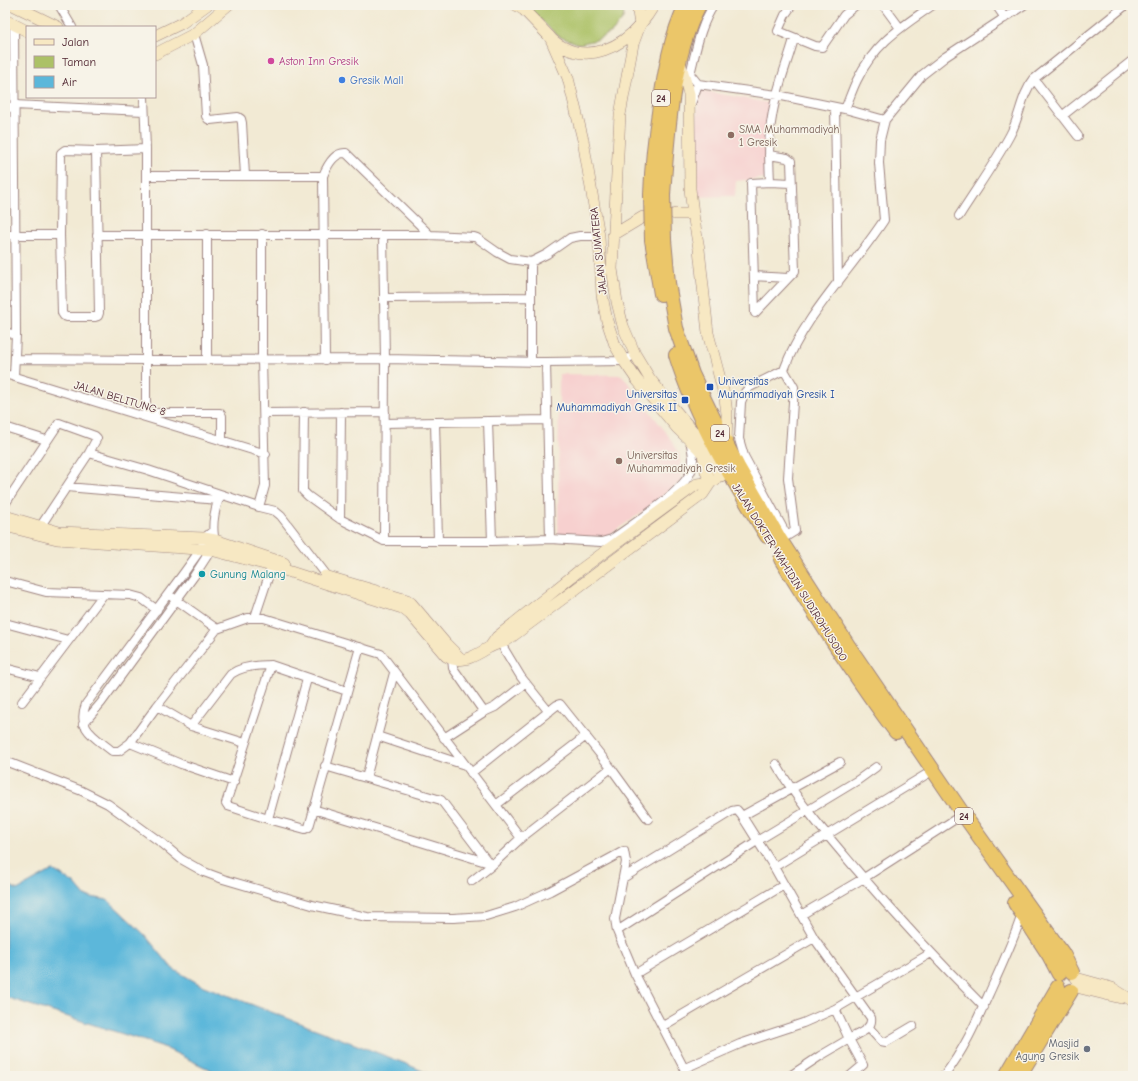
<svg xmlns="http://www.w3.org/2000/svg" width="1138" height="1081" font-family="'Comic Neue',sans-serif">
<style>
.built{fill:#f7d0cf}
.green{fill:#acc166;stroke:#7b7048}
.water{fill:#5cb7da;stroke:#536b82}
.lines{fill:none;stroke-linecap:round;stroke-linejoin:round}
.street-casing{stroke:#9e8480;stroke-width:10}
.secondary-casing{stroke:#9e8480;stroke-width:12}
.highway-casing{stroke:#9e8480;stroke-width:16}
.street{stroke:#fff;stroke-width:8}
.secondary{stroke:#f7e8c3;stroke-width:11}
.highway{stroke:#ebc669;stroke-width:14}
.highway-bridge-casing{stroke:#9e8480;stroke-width:16;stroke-linecap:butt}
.highway-bridge{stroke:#ebc669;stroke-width:14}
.hotel-dot{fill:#d1479c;stroke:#f7f3e8;stroke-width:1.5}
.shop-dot{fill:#3f7fe0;stroke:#f7f3e8;stroke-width:1.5}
.education-dot{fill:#8d6e63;stroke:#f7f3e8;stroke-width:1.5}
.transit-dot{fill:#1a4fb4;stroke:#f7f3e8;stroke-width:1.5}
.culture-dot{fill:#0f9aa8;stroke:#f7f3e8;stroke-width:1.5}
.worship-dot{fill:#6b7280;stroke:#f7f3e8;stroke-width:1.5}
.labels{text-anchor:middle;stroke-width:3;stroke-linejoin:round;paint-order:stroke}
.shield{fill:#f7f3e8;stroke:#7e5f64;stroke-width:1}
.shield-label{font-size:10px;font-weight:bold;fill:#4a1f2b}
.hotel-label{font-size:11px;fill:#b23c85;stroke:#f7f3e8;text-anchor:start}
.shop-label{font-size:11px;fill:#366cbe;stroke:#f7f3e8;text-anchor:start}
.education-label{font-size:11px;fill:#785e54;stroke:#f7f3e8;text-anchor:start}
.street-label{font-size:11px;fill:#4a1f2b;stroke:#f7f3e8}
.transit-label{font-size:11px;fill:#164399;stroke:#f7f3e8;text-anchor:start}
.culture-label{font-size:11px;fill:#0d838f;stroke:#f7f3e8;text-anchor:start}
.worship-label{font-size:11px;fill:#5b616d;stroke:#f7f3e8;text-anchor:end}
</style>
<rect width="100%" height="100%" fill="#f7f3e8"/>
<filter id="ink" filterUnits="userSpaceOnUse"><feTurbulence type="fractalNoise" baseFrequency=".025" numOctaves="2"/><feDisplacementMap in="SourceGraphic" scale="8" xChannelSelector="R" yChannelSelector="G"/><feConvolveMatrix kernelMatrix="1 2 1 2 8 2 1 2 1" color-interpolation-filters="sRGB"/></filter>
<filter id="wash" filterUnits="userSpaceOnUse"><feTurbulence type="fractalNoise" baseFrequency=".012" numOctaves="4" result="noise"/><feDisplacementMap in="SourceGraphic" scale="16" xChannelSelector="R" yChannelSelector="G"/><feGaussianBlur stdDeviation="0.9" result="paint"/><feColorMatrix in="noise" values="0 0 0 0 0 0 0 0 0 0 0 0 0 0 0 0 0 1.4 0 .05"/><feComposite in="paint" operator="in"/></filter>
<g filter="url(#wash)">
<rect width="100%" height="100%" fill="#f2ead4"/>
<!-- built -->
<path class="built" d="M699,90L769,103L766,178L736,181L735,196L694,197L693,166Z
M559,374L622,375L668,435L679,454L681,469V481L645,510L606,537H558Z"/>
<!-- green -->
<path class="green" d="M526,5H625L623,19L612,32L596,40L579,44L560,37L550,29Z"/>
<!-- water -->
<path class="water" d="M53,870L74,883L85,896L108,900L145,935L173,969L201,985L404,1063L434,1076H223L161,1046L5,997V882L17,890Z"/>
</g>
<g filter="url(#ink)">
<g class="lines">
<!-- street casing -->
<g class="street-casing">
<path id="street" d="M59,5L72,27
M714,5C700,25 696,51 690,74L698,84L777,95L845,109L885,120L880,140L879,163L884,220C852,269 804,315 784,370L750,387L745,392L741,402L739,439L744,456L787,536L795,531L788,478L794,387L784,370
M792,5L785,15L778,31L815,46L822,47L844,15L856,5
M883,5L900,28
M996,5L1005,18
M194,34L203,65L206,116L208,119L210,120L238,117L241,119L242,123L245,176
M1034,79L1078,136
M144,97L146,149V417
M691,104L698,84
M835,107L838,283
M845,109C849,100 852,90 857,80C875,43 900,28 933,5
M5,110L14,105L144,111
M1062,116L1133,60
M885,120L922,75L945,57L1024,5
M96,151L99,313L98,316L95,317H67L64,316L62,313L60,235L61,153L65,150L96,151L146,149
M769,155L787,158L791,161L795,271L755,313L751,183L770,182C769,160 768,138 772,117C776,90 787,64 794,39
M146,176H323
M770,182L791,183
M959,216C976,189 995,163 1010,135C1020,117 1021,95 1034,79L1126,5
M207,234V360
M5,235H60
M97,235H430L474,237L477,238L497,252L510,259L531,262L547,254L570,238L580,236H599
M383,235L385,359L384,541
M531,262V362
M754,276L788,278
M384,298L531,297
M5,332L16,335
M15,359L146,360L385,359L546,362L624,361L635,354
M325,360L323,176C327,166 334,152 346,153L430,235
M5,374L266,454
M14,376L16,335L14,25
M304,412L303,491L308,496L340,519L384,541H492L550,539L546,362
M146,413H220L222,416V441
M264,413L385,412
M488,421L492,541
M435,422L438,541
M385,423L547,420
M5,427L46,440
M89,453L148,470L259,507L275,511L281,516L328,577
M67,487L218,500
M5,504L59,423L95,436L97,438L89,453L40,527
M259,507L265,486L262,360V234
M340,519L341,412
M213,531L204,538L201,549L183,574L86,704C76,729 95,737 112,751H119L130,743L157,706L217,629L248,618H264L381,654L521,838
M214,536C212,523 215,506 221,495
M550,539L601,542L612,539C632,525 683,492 691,471C695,461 692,450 690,440
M5,581L46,592L130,595L141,598L157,610
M172,597L217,629
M255,617L272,566
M5,623L68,640
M498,639L521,677L549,712
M455,654L452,659L453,668L484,712
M271,665L347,691
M5,668L40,677
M22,702L103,595
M157,706L191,726L245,743
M83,724L101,703L194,576L207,556L212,547
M191,726L231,674C241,667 258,665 271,665L226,803L228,806L268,819L305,829L309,827L360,647
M377,736L465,765
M444,738L484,712L495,707L526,683
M130,743L181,764L234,782
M5,761L82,791L108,804L163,844L181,859L204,872L223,879L312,905L367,917L453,918L486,916L515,907L550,891L624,851L626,862L615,919L617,931L635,974L688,1076
M840,762L742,816L774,867L814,938L871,1018C873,1030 857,1034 849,1039L863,1065L850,1076
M776,764C798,802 827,835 855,868C896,916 939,962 984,1007
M325,766L441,800L491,866
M471,773L557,705L560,704L611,768L648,819
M366,778L394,673
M496,805L586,736
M313,809L489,863
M268,819L307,679
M774,867L927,774
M623,878L732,811L737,810L742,816
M472,881L491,866L521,838L611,768
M801,915L864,878L957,818
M617,931L757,841L858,780L876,767
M635,974L784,885
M663,1026L814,938
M869,1028L881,1041L886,1042L913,1026
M685,1068L740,1044L803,1023L835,1009L931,953
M790,1076L820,1056L849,1039L835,1009
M944,1076C965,1049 978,1018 992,987C1003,963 1014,939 1022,914"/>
</g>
<!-- secondary casing -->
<g class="secondary-casing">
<path id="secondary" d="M13,5L58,27
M516,5L524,10L550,37L568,78L583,140L599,236L602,295L607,321L615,345L624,361L637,380L677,428L698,448L703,454L706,472L711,482
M637,5L640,25L633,44L620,115L612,269L617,302L623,326L635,354L650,379L674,409L709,450L715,466L721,476
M5,20L27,31
M155,36L182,23L207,5
M550,38C554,41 558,45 563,47C590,62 621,47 640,25C645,19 650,12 654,5
M155,54L194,34L228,5
M680,62L689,94L690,189L693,214L699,249L708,333L725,398L727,414L726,444
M675,214H693
M613,235L643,217
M5,516L59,532L204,538L215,540L284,563
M5,526L57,539L211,550L272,566L402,608L410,614L446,656C461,665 475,656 488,648C493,645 500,643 506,641L703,494L711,482
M325,576L407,600L411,603L446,644L461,659
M490,647L497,637L580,570L697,484L711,482L715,480
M1076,978L1112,988L1133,1001
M1076,987L1121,998"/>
</g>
<!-- highway casing -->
<g class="highway-casing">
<path id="highway" d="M651,195C652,165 655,136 660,106C665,71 671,36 686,5
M663,195C667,137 672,56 699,5
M652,240L661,294
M664,240L668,283L676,328L692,374L719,430L738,467L779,538L849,647L963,814L1063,954L1072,972
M676,355C696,420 732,479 767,536
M781,559C817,618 854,676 896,732
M1015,903L1049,955L1059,974
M1006,1076L1058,987
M1019,1076L1071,991"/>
</g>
<!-- street -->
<use href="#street" class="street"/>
<!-- secondary -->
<use href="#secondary" class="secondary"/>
<!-- highway -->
<use href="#highway" class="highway"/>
<!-- highway-bridge casing -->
<g class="highway-bridge-casing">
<path id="highway-bridge" d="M651,195L652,240
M663,195L664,240"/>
</g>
<!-- highway-bridge -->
<use href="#highway-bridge" class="highway-bridge"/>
</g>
</g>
<!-- markers -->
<circle class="hotel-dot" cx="271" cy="61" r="4"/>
<circle class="shop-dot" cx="342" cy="80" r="4"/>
<g class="education-dot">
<circle cx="731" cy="135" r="4"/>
<circle cx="619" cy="461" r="4"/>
</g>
<g class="transit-dot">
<rect x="706" y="383" width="8" height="8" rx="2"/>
<rect x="681" y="396" width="8" height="8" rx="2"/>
</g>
<circle class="culture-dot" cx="202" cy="574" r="4"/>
<circle class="worship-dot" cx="1087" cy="1049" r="4"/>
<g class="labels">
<!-- shield labels -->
<g class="shield">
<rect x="652" y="90" width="18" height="16" rx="3"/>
<rect x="711" y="425" width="18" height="16" rx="3"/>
<rect x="955" y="808" width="18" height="16" rx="3"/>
</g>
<g class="shield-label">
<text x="661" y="102">24</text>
<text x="720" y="437">24</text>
<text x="964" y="820">24</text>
</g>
<!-- hotel labels -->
<g class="hotel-label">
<text x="279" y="65">Aston Inn Gresik</text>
</g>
<!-- shop labels -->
<g class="shop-label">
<text x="350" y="84">Gresik Mall</text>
</g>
<!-- education labels -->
<g class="education-label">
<text x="739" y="133">SMA Muhammadiyah<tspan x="739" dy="13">1 Gresik</tspan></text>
<text x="627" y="459">Universitas<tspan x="627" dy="13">Muhammadiyah Gresik</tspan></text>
</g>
<!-- street labels -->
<g class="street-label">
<text transform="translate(598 251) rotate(-96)" y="4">JALAN SUMATERA</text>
<text transform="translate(120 398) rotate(17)" y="4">JALAN BELITUNG 8</text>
<text transform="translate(790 572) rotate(58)" y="4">JALAN DOKTER WAHIDIN SUDIROHUSODO</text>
</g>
<!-- transit labels -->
<g class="transit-label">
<text x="718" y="385">Universitas<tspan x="718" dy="13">Muhammadiyah Gresik I</tspan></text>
<text x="677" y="398" text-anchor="end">Universitas<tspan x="677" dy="13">Muhammadiyah Gresik II</tspan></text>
</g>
<!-- culture labels -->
<g class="culture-label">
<text x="210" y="578">Gunung Malang</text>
</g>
<!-- worship labels -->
<g class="worship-label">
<text x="1079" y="1047">Masjid<tspan x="1079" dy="13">Agung Gresik</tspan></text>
</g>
</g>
<!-- margin -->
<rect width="1138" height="1081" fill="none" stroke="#f7f3e8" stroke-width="20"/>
<!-- legend -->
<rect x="26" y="26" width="130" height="72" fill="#f7f3e8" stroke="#b29e9c"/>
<rect x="34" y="39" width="20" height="6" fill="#f7e8c3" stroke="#b29e9c"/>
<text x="62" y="46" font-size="12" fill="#4a1f2b">Jalan</text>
<rect x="34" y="56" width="20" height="12" fill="#acc166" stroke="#b29e9c"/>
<text x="62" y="66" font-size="12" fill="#4a1f2b">Taman</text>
<rect x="34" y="76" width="20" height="12" fill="#5cb7da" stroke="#b29e9c"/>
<text x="62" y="86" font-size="12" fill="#4a1f2b">Air</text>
</svg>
